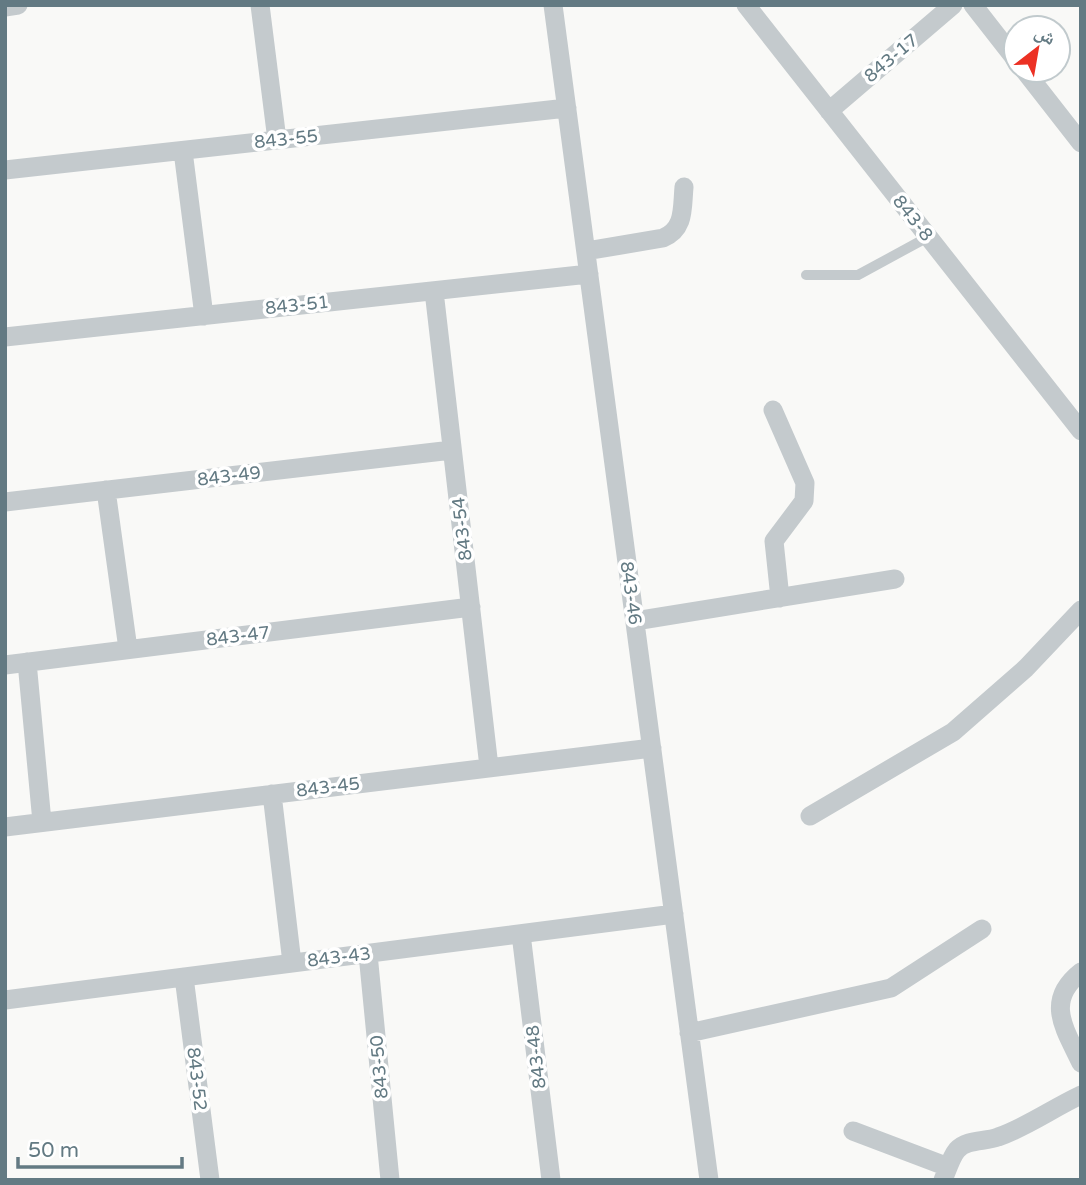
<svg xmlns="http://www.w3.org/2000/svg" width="1086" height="1185" font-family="'Varela Round','Noto Naskh Arabic',sans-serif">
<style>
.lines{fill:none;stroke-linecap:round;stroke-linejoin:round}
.lane{stroke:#c4cacd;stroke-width:10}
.street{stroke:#c4cacd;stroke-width:19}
.labels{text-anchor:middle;stroke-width:7;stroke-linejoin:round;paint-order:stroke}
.street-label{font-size:18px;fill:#637a83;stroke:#fff}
</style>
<rect width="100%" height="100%" fill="#f9f9f7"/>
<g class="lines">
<!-- lane -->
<path class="lane" d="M806,275H858L928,237"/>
<!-- street -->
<path class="street" d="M260,5L277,140
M553,5L709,1180
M746,5L1081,431
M973,5L1016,60
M5,7L18,5
M1024,70L1081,143
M829,111L953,5
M183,151L204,316
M5,170L567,108
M586,251L663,238C685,229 682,208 684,187
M434,291L489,767
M5,337L589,274
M773,410L805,483L804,501L774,541L780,598
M106,490L128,649
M5,502L452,450
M635,621L895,579
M27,662L42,822
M5,665L471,607
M272,794L292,963
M810,816L953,732L1026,668L1081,610
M5,827L652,748
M521,934L551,1180
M368,954L390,1180
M1081,972C1044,1001 1065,1029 1081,1063
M184,977L210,1180
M5,1000L674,914
M689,1033L891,988L982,929
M853,1131L948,1167
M943,1180C947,1171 951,1157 957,1150C967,1139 985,1142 998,1137C1027,1127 1053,1108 1081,1095"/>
</g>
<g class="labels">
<!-- street labels -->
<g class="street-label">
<text transform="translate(891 58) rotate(-40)" y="6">843-17</text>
<text transform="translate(286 139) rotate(-6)" y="6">843-55</text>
<text transform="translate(913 218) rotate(52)" y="6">843-8</text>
<text transform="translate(297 305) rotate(-6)" y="6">843-51</text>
<text transform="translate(229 476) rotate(-7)" y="6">843-49</text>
<text transform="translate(462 529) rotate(-97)" y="6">843-54</text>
<text transform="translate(631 593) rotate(82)" y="6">843-46</text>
<text transform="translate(238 636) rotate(-7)" y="6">843-47</text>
<text transform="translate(328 787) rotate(-7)" y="6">843-45</text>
<text transform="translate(339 957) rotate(-7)" y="6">843-43</text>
<text transform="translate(536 1057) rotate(-97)" y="6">843-48</text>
<text transform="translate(379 1067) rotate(-95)" y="6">843-50</text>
<text transform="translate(197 1079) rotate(83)" y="6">843-52</text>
</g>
</g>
<!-- border -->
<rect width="1086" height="1185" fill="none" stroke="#637a83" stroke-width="14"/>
<!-- north arrow -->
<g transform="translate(1037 49) rotate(31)"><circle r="33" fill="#ffffff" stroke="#c1cacd" stroke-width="2"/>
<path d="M0-5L12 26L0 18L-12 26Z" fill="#ec3124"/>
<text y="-10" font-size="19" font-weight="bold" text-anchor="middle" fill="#637a83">ش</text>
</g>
<!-- scale -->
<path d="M18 1157v10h164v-10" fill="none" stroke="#637a83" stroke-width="3.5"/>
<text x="28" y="1157" font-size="21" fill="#637a83" stroke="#ffffff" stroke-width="5" paint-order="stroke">50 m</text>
</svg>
